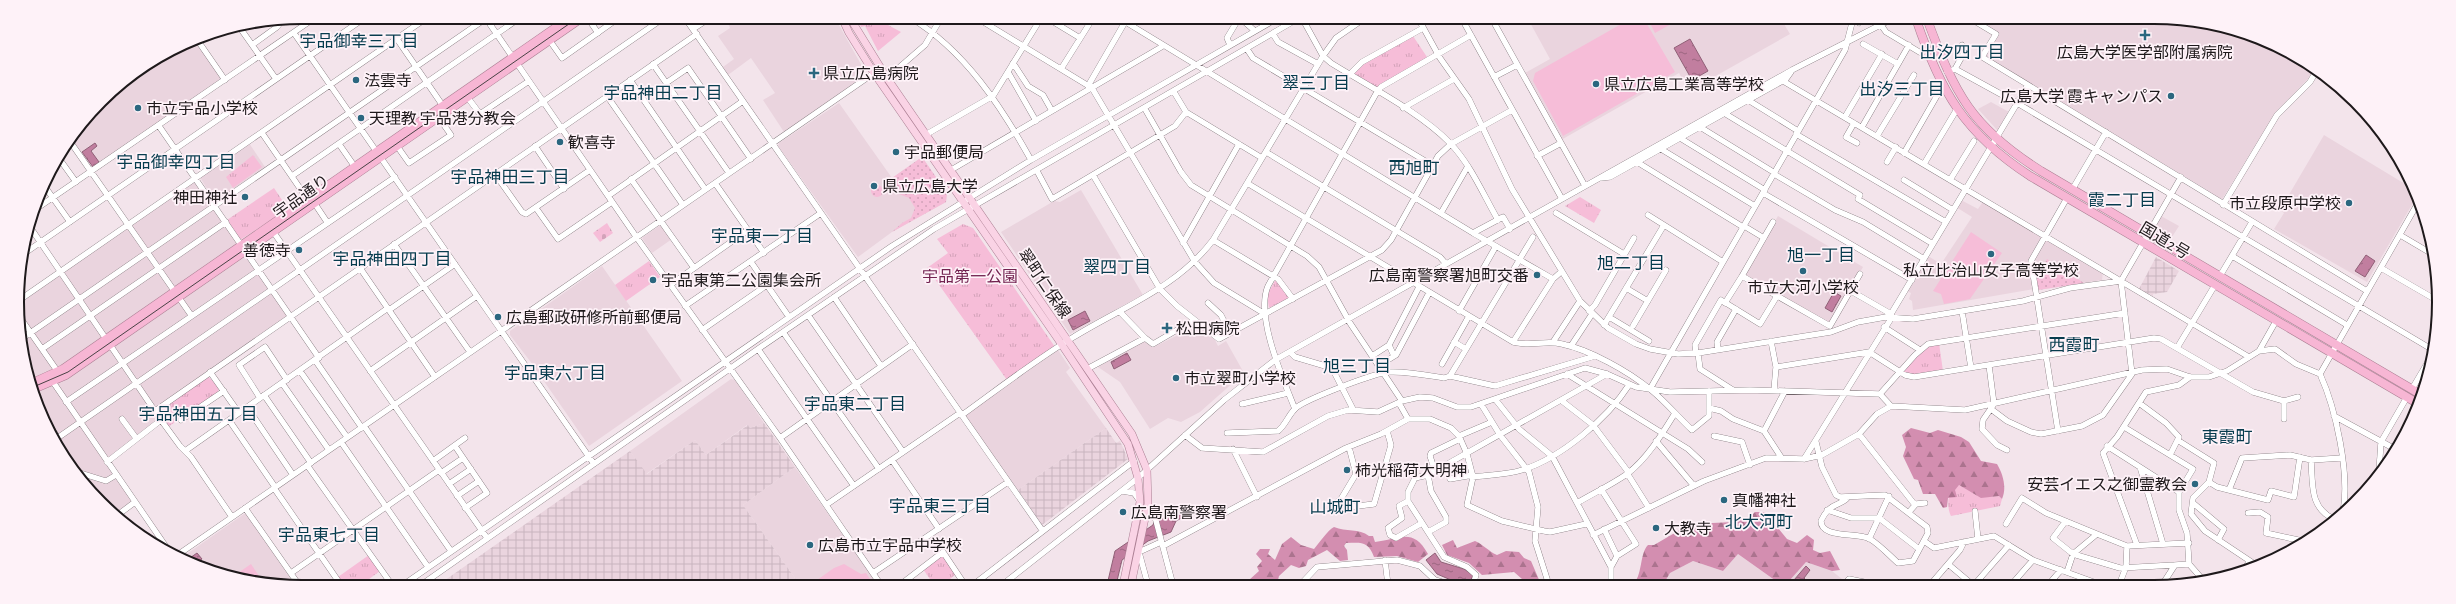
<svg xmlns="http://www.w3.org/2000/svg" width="2456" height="604" font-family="'Alegreya Sans','Noto Sans JP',sans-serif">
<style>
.built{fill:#ead4de}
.industrial{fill:url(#industrial-grid)}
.grass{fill:url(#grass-tufts)}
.forest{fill:url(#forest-firs)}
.cemetery{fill:url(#cemetery-stones)}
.garden{fill:url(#garden-dots)}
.pitch{fill:#f6bdd8}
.water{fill:url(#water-ripples);stroke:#906077}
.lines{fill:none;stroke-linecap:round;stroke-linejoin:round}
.minor-casing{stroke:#6d6166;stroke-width:6}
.major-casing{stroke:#ab7f93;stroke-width:8}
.highway-casing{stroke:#ab7f93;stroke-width:9}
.minor{stroke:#fff;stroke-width:5.5}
.major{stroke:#fad3e5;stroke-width:7}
.highway{stroke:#f7b6d4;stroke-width:8}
.tram{stroke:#494245;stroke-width:1}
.poi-dot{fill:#2b677f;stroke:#fef2f8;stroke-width:1.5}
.labels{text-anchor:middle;stroke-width:3.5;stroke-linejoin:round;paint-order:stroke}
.poi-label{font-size:16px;fill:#1e191b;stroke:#fef2f8;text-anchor:start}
.street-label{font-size:16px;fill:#1e191b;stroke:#fef2f8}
.park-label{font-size:16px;fill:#732351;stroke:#fef2f8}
.neighbourhood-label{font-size:17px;fill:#073c4e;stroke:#fef2f8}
.rim{fill:none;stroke:#1e191b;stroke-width:2}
</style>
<defs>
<pattern id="industrial-grid" width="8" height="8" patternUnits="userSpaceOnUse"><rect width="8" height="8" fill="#ead4de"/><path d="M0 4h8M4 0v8" fill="none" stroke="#c8b5be"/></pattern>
<pattern id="grass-tufts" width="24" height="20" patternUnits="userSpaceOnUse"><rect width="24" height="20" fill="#f6bdd8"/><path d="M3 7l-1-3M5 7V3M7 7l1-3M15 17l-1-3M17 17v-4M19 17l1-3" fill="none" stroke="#d2a2b9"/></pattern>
<pattern id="forest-firs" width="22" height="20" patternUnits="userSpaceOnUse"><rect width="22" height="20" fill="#d38eb0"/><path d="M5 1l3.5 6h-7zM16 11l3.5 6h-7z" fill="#ab738e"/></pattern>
<pattern id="cemetery-stones" width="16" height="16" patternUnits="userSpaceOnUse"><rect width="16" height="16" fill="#f6bdd8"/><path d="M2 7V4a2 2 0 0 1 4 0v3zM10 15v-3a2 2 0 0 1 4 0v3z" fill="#d2a2b9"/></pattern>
<pattern id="garden-dots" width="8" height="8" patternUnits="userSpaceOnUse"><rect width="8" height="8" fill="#f6bdd8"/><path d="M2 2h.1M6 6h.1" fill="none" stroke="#d2a2b9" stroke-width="1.8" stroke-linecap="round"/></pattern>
<pattern id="water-ripples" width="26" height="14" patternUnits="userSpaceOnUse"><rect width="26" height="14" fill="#c17e9f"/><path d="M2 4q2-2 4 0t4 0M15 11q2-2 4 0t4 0" fill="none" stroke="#9c6681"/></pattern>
</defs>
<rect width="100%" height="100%" fill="#f3e4eb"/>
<!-- built -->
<path class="built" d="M726,18H835L867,75L784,132L763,100L775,93L751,58L728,75L723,67L734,59L718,36L730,28Z
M1528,19H1781L1790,34L1689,91L1679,73L1561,140L1525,73L1550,59Z
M1975,19H2191L2246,32L2297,55L2314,68L2308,79L2275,113L2221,201L2206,192L2207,190L1984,56L1998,33Z
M194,38L223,79L92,170L70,138L76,128L114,88Z
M1991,102L2009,112L1998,131L1978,109Z
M839,103L892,178L922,157L947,193L946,202L892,232L858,257L778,146L779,143Z
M2324,135L2415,190L2417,196L2367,282L2274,229L2284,213L2280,210Z
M249,143L265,167L217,201H214L200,177Z
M195,181L288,316L155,411L160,420L107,461L136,502L115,517L76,476L32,393L19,339L18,301Z
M1081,190L1143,295L1070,334L1001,232L1054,201L1060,202Z
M1961,200L1978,209L1984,200L2043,238L2029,261L2034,289L1913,310L1912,301L1909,299L1911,293L1907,291L1928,256L1941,264L1972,217L1956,207Z
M1778,216L1863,267L1831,322L1826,323L1744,275Z
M2161,216L2179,226L2170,240L2153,230Z
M662,224L672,239L652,253L642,238Z
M2046,239L2103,271L2102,280L2039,290L2033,262Z
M602,266L682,381L589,446L530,361L510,335V331Z
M1196,326L1214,338L1218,346L1226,341L1244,373L1200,412L1181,422L1168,418L1150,429L1120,382L1098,367L1143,341L1154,347Z
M1058,350L1070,368L1066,372L1106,428L1018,490L965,415Z
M731,379L735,380L764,423L750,428L747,425L706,455L695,440L646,474L630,451Z
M795,467L878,585H800L743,505Z
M244,514H246L295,585H265L211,572L181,558Z
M1738,554L1776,581L1790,580L1806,562L1832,571L1842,579L1841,584L1663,583L1670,573L1693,561L1723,571Z"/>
<!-- industrial -->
<path class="industrial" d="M2156,257L2179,271L2167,292L2153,294V296L2139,289Z
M764,423L795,467L743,505L800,585H438L630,451L647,474L695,440L706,455L748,425L750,428Z
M1106,428L1116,443L1120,441L1128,459L1042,525L1018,490Z"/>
<!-- grass -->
<path class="grass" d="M857,18H875L901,32L878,51L865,26L861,27Z
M1413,36L1427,57L1426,59L1377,89L1353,73L1359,66Z
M253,155L262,167L233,188L226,177Z
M274,188L288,209L240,240L227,220Z
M1580,197L1601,210L1594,223L1565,206Z
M963,224L973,228L1055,347L1007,380L927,268L948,253L937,239Z
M649,261L660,277L626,301L615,285Z
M1276,279L1289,298L1269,308L1267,295Z
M1939,343L1943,371L1914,376L1906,374L1903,370L1924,348Z
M208,376L219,388L218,392L168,427L159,413V409Z
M1959,485L1981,497L1999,496L2002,499L2000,506L1951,516C1946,506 1947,489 1959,485Z
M369,555L380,571L361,585H344L338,577Z
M940,556L943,557L956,574L943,585H934L923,569Z"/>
<!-- forest -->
<path class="forest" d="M1911,428L1930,433L1938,430L1961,437L1969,442L1981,461L1997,464C2003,474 2007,488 2002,499L1999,496L1981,498L1959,485L1955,490L1957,497L1948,498L1947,507L1943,508L1935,494H1923L1918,480L1914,479L1903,456L1906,447L1902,435Z
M1755,512H1765L1787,539L1797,543L1807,535L1814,540L1813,550L1820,553L1830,551L1840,570L1832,571L1806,562L1790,580L1776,581L1738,554L1723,571L1693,561L1670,573L1664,583L1666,585H1632C1643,577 1639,554 1648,545H1654L1690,524L1734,522L1737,519L1749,518Z
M1334,527C1346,532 1359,528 1369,536H1373L1375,542C1400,539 1413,527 1428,554L1418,562L1397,556L1374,557C1368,540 1360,543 1346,543L1344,546L1347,550L1348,560L1340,561L1327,550L1308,560L1306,566L1299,568L1291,565L1279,576L1277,584L1254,585L1255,582L1249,580L1259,571L1257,567L1262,561L1256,554L1260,549H1270L1268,554L1275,560L1282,544L1291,537L1301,545L1314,549C1319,543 1328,530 1334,527Z
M1453,540L1457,548L1475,541C1484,545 1488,551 1497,555L1506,551L1519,552L1524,558L1531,561L1540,582L1546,585H1529L1514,572L1482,575L1469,563L1447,555L1442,545Z"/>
<!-- cemetery -->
<path class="cemetery" d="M607,223L613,233L600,242L593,233Z"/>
<!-- garden -->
<path class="garden" d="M922,157L947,193L946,202L892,232L902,223L911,218L915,208L909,198L899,194L892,178Z
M871 191a6 6 0 1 1 12 0a6 6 0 1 1-12 0Z
M2047,259L2084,283L2038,290L2033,262L2043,267Z"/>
<!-- pitch -->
<path class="pitch" d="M1630,19H1644L1675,72L1563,136L1533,81L1535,73Z
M1648,19H1680L1655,33Z
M1971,232L2002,253L1970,299L1944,304L1941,294L1933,291Z
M251,564L265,585L232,577Z
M844,564L861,574L866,573L874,585H810L834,568Z"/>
<!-- water -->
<path class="water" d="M1690,39L1708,71L1692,80L1674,48Z
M95,143L97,146L91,151L99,162L93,167L82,152Z
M2366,255L2375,261L2365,277L2355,271Z
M1834,292L1841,296L1832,312L1825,308Z
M1085,311L1090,321L1073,330L1068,320Z
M1127,353L1131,360L1114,369L1111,362Z
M1172,505L1182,506L1187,515L1176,521L1171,532L1148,541L1122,560L1116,585H1107L1115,551L1153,525L1154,522L1166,517Z
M197,553L202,559L198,562L203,569L187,560Z
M1435,553L1441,562L1464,569L1473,575L1470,583H1458L1437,574L1426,560Z
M1806,566L1810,570L1804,578L1807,581L1803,585L1794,580Z"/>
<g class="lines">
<!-- minor casing -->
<g class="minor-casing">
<path id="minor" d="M485,17L637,238L780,438L881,585
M587,17L598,33
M685,18L1042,530
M911,18C965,51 1001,106 1031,160
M977,18L1092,88L1195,262L1214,283L1265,314
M1047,18L1080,38
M1119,18L1473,233L1553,279
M1228,18L1236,23
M1240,18L1255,31
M1302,18L1323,56L1331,63C1368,86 1420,112 1450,143C1471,165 1483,194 1498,220
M1418,18L1440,58L1469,99L1512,189L1580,301L1608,328L1636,344L1650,349L1678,354L1698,353L1831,332L1858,322L1886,317L1913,319L2023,301L2070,288L2121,281
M1462,19L1562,199
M1492,19L1585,186
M1971,19L1996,34L1982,57L2367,291
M1859,23L1861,19
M238,25L276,79
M1881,25L1886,32L1921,53L1927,51
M693,29L710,18
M294,33L594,464
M1273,34L1278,42L1318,64
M196,38L225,80
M397,39L443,106
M550,41L562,58L620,17
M1863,44L1898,64
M252,45L277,27L283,19
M1230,45L1227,38L1239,18
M1247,49L1253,58L1432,165
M1013,63L1028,86L1043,95L1052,111
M653,64L729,173
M1061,69L1093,18
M1955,69L1965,51L1962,45
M1008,72L1036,121
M1947,72L1955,69L2017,103L2433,350
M1349,75L1362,62L1423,28
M1494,77L1517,65
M630,80L705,189
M1783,81L2249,357
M666,83L688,68L751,159
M1088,86L1125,22
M1174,92L1186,112L1262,158
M607,96L683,205
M468,98L480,114L529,81
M1748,100L1798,131
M1403,108L1454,79
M1145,109L1181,172L1191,185L1307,256L1319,267L1350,323L1402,401
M1724,113L1860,195L1858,199L1933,244
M1845,117L1882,54
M1854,123L1846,137L1857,143
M159,126L319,358
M1700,127L1775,173
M1862,127L1909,45
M262,133L308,200
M927,134L993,96L1041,18
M1796,134L1946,222
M1877,136L1914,75
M1680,138L1765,190
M69,140L191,315
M339,144L355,167
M397,146L409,163L451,135L439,118
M535,146L564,189
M1661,149L1755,206
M1266,152L1440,257L1446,264
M1904,153L1942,87
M1537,156L1561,143
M58,157L76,182
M1637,162L1743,227
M1887,162L1896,147
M1924,164L1957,109
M951,170L1163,46
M1037,171L1052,199L1175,126L1186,112
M495,174L522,212L526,214L590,170
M1774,174L1835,210L1863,222L1924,259
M1093,175L1160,289L1177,306L1219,339L1382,250L1391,240L1438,156L1451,144L1512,110
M292,176L521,17
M1601,178L1610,177L1786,79L1791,72
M631,179L694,268
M1904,180L1953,210
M1950,180L1974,141
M715,183L764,253
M1247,183L1513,342C1529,347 1545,340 1562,344C1590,350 1628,371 1651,390C1666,402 1678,417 1692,430L1709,416V391
M43,184L70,222
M2072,190L2106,132
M1763,193L1912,280
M608,196L743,101
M315,204L327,222
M2223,205L2277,115L2310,82L2317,70
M536,208L558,239L612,202
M33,211L316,17
M1441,213L1468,166
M1556,213L1624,254
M1648,215L1723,262
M1773,222L1742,276L1830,326L1860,274
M28,224L161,420L180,446L191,457L232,517
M1744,226L1764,238
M272,230L487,538
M1473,233L1503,217L1510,229
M2400,235L2434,255
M1213,240L1278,279L1293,299
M1183,243L1239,144
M394,244L470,352
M22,255L366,17
M2232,256L2347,325
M751,262L789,317
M360,268L435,377
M2381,268L2438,301
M2220,276L2252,222
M670,285L748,230
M1626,288L1648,301
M1851,291L1891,314
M834,297L881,366
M18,301L428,17
M1208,303L1221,315L1230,333
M1725,303L1742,276
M685,306L821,213
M389,310L455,264
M1459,311L1496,246
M1589,311L1595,305L1634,238
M1962,311L1971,368
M1120,312L1145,338
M808,315L903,452
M19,316L58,372
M1609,317L1649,341
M1604,325L1664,225
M1633,326L1666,270
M1884,327L1920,350
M702,330L767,285
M783,332L879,469
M20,340L488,17
M1771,341L1776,367L1774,390
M1454,342L1466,349
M1513,342L1553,279L1561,272
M1553,342L1580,301
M1571,346L1592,314
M2177,348L2215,285
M42,349L226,222
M758,349L854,486
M1718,349L1717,342L1736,309
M2259,351L2275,349L2296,364L2320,374C2336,409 2350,474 2343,512
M1290,352L1295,357L1332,368L1353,409
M1696,353L1695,345L1721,300L1760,324L1777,296
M1698,353L1700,369L1733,390
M1372,356L1389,345
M1394,356L1389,345L1419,287
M315,360L362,428
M1442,364L1469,316
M1989,365L1994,404L1983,420L1982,429L1997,445L2007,450
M1378,366L1396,355L1429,293
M1776,367L1869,352L1905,375L1914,377L2154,338L2161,339L2253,392L2284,401L2298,397
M1087,369L1145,338L1153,344L1194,320
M300,371L347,437
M370,371L477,296
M210,372L239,413
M1567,374L1688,449L1702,462
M2320,374L2419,201
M1450,376L1495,386L1595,356
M51,379L171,554
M282,383L329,450
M1650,389L1845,50L1853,19
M2412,389L2432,355
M1880,394L1891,406L1965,410L2142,370L2167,369L2190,377H2209L2227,371L2259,351L2276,321
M264,395L311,463
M260,398L239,365L265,347L287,380
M1495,399L1519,429L1552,456L1611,567V585
M1562,401L1593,425L1629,473
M66,402L395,177
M1399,403L1408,419
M2139,403L2166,423L2179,437L2170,455
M1242,404L1288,393
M1481,404L1500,435L1529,472L1538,507L1535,541L1549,585
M247,407L293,475
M1709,408L1721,411L1733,419L1764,431L1781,457
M1295,409C1283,379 1255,316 1268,286L1377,92L1381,87L1471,35
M1991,409L2007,421L2031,432L2041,434L2082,426L2103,415L2132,374L2121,281L2181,177
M155,411L697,34
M962,415C998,389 1034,361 1072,338C1122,307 1177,288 1213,240L1323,56L1336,38L1365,18
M2334,416L2395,449
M122,419L136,438
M2284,419V401
M181,420L224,391
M229,420L275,487
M47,422L58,438
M364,426L451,551
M2124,427L2193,469L2179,492V510L2187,533L2189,564
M1764,431L1785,391
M2058,431L2031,261L2067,198
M1227,433L1278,431C1286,425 1289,413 1297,407C1310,398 1374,373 1389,372C1407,371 1426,375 1444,378L1450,376L1533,237
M1859,434L1915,505
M1185,435L1202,448L1263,452L1328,416L1348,410L1378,412L1402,401L1420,397L1433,398L1457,407H1471L1585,368L1607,374L1636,387L1670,392L1750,390L1880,394L1915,355L1928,344L2125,313
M1459,436L1492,422
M1714,436L1742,442L1750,465
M780,438L913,344
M56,439L665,17
M1656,441L1694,486
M2179,441L2214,463L2209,482L2193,498L2191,514L2205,531L2256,565
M341,442L428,567
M1816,442L1822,467L1836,495L1840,497L1885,495L1927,527L1928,533L1913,561L1898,563C1889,555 1880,545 1870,539C1858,532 1821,539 1821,521C1830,501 1842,506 1848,497
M455,446L487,493L465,508
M2107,446L2179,492
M1233,449L1257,497
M185,451L388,308
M1804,459L1892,317L1891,314L2028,85
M892,460L939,529
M2311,460C2313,483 2309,508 2334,519
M433,461L465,438
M107,462L161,420
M307,465L392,585
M2140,467L2163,544
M74,471L106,481L116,475
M1435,471L1430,456L1431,453L1460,439
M1447,471L1450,479L1473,475
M2379,471L2381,442L2407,397
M441,473L463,458
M1627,473L1649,508
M1473,477C1489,475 1506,475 1522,470C1561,458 1607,419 1629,385
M2209,482L2217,487L2268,500L2271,491L2294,497L2300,457
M449,484L471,469
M274,488L341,585
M1601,489L1636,544L1617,556
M2229,490L2242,458L2290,455L2311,460L2342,458
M1122,491L1134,493L1139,500
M457,496L479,481
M1341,499L1350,507L1374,504L1391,445L1387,431
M1408,501L1399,506L1402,518L1388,528L1390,535L1396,538L1422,523
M1577,503C1594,493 1611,485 1627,474C1647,459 1662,434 1675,413
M2193,503L2224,529L2218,540
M1148,504L1155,517L1173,585
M826,505L960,413
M1333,505L1341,499L1356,474L1349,447
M245,508L299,585
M1827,510L1851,518H1879L1919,549
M1975,511L1978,539
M1909,512L1916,504L1925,503
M2248,513L2260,512L2268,517L2266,533L2303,541
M115,517L135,502
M2065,522L2053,538L2073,554L2120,568L2175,565
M2006,524L2022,498L2046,513L2097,534
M1604,529L1617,556L1611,567
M1428,532L1446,522V517L1431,491L1428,475
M1593,535L1704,481L1766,458L1804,459L1822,455L1859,434L1877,414L1891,406
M1869,539L1889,496
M1924,541L1934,548L1994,536L2033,560L2102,585
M2137,545L2103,453L2117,437L2146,392L2179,385L2190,377
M1163,546L1346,448L1381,434L1408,419H1430L1451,428L1459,436L1467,454L1473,477L1467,505L1502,521L1544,531L1550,532L1586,524
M176,556L874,73L887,78L925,45L941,18
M1385,560L1388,585
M1948,564L1973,585
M2246,568L2249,561
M2067,572L2073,554L2097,534L2127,546L2189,543
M291,573L439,470
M873,573L1008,482
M403,585L892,246L1031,160L1278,18
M421,585L758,349L934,229L1299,18
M900,585L943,552L965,585
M973,585L1134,461
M1002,585L1138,478L1224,400L1275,360L1792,70L1892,19
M1148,585L1139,552L1161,542
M1300,585L1317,567L1397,560L1420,566L1435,580L1452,585
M1473,585L1476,575L1467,567L1444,557L1408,501V492L1415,478L1428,475L1607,374
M1844,585L1849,579L1879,585
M1930,585L1960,550L1964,542
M1974,585L2009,545
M2011,585L2033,560
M2048,585L2061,570
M2119,585L2126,567L2127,546
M2162,585L2175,565L2189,564L2204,581"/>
</g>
<!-- major casing -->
<g class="major-casing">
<path id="major" d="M842,18L849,33L874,73L1058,339L1128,444L1138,478L1140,502L1123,585
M850,18L887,78L1132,434L1147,470L1148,504L1131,585"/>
</g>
<!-- highway casing -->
<g class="highway-casing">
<path id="highway" d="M1916,19C1940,91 1965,134 2030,176L2417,403
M1927,19C1955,94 1971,127 2041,171L2420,394
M30,384L63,369L571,17
M31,390L66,375L583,17"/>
</g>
<!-- minor -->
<use href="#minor" class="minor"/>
<!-- major -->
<use href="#major" class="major"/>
<!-- highway -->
<use href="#highway" class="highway"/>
<!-- tram -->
<path class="tram" d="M31,388L68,372L579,17"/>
</g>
<!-- markers -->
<g class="poi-dot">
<path d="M2143 29h4v4h4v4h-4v4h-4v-4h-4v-4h4z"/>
<path d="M812 67h4v4h4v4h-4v4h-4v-4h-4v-4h4z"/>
<circle cx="356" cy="80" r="4"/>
<circle cx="1596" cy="84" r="4"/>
<circle cx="2171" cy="96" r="4"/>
<circle cx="138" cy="108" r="4"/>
<circle cx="361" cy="118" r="4"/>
<circle cx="560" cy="142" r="4"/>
<circle cx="896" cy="152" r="4"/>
<circle cx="874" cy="186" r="4"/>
<circle cx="245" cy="197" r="4"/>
<circle cx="2349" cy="203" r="4"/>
<circle cx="299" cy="250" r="4"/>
<circle cx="1991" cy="254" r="4"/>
<circle cx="1803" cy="271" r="4"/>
<circle cx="1537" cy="275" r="4"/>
<circle cx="653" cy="280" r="4"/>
<circle cx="498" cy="317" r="4"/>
<path d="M1165 322h4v4h4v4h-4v4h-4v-4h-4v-4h4z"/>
<circle cx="1176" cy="378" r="4"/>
<circle cx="1347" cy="470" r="4"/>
<circle cx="2195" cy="484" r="4"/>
<circle cx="1724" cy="500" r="4"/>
<circle cx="1123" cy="512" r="4"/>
<circle cx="1656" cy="528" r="4"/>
<circle cx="810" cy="545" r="4"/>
</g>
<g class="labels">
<!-- poi labels -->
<g class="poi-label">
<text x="2145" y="58" text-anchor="middle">広島大学医学部附属病院</text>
<text x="823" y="79">県立広島病院</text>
<text x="364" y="86">法雲寺</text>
<text x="1604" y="90">県立広島工業高等学校</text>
<text x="2163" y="102" text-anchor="end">広島大学 霞キャンパス</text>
<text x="146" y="114">市立宇品小学校</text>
<text x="369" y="124">天理教 宇品港分教会</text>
<text x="568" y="148">歓喜寺</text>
<text x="904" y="158">宇品郵便局</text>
<text x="882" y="192">県立広島大学</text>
<text x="237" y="203" text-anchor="end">神田神社</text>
<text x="2341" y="209" text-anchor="end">市立段原中学校</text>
<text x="291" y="256" text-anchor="end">善徳寺</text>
<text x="1991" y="276" text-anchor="middle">私立比治山女子高等学校</text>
<text x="1529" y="281" text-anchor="end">広島南警察署旭町交番</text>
<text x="661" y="286">宇品東第二公園集会所</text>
<text x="1803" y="293" text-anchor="middle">市立大河小学校</text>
<text x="506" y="323">広島郵政研修所前郵便局</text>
<text x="1176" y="334">松田病院</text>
<text x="1184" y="384">市立翠町小学校</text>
<text x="1355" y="476">柿光稲荷大明神</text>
<text x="2187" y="490" text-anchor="end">安芸イエス之御霊教会</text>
<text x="1732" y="506">真幡神社</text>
<text x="1131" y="518">広島南警察署</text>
<text x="1664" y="534">大教寺</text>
<text x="818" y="551">広島市立宇品中学校</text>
</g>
<!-- street labels -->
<g class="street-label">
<text transform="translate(301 196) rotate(-35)" y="6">宇品通り</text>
<text transform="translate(2165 240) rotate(31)" y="6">国道2号</text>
<text transform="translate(1045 283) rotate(56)" y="6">翠町仁保線</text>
</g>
<!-- park labels -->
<g class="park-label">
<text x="970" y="282">宇品第一公園</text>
</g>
<!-- neighbourhood labels -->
<g class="neighbourhood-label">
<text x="359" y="47">宇品御幸三丁目</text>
<text x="1962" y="58">出汐四丁目</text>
<text x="1316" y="89">翠三丁目</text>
<text x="1902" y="95">出汐三丁目</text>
<text x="663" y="99">宇品神田二丁目</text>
<text x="176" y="168">宇品御幸四丁目</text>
<text x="1414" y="174">西旭町</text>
<text x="510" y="183">宇品神田三丁目</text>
<text x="2122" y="206">霞二丁目</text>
<text x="762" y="242">宇品東一丁目</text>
<text x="1821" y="261">旭一丁目</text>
<text x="392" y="265">宇品神田四丁目</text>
<text x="1631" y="269">旭二丁目</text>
<text x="1117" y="273">翠四丁目</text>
<text x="2074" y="351">西霞町</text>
<text x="1357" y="372">旭三丁目</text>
<text x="555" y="379">宇品東六丁目</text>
<text x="855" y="410">宇品東二丁目</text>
<text x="198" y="420">宇品神田五丁目</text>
<text x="2227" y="443">東霞町</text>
<text x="940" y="512">宇品東三丁目</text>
<text x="1335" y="513">山城町</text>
<text x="1759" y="528">北大河町</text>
<text x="329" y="541">宇品東七丁目</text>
</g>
</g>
<!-- crop -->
<path d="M0 0H2456V604H0ZM302 24H2154A278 278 0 0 1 2432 302V302A278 278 0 0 1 2154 580H302A278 278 0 0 1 24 302V302A278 278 0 0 1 302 24Z" fill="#fef2f8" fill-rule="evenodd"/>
<path class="rim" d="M302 24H2154A278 278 0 0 1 2432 302V302A278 278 0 0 1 2154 580H302A278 278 0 0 1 24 302V302A278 278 0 0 1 302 24Z"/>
</svg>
